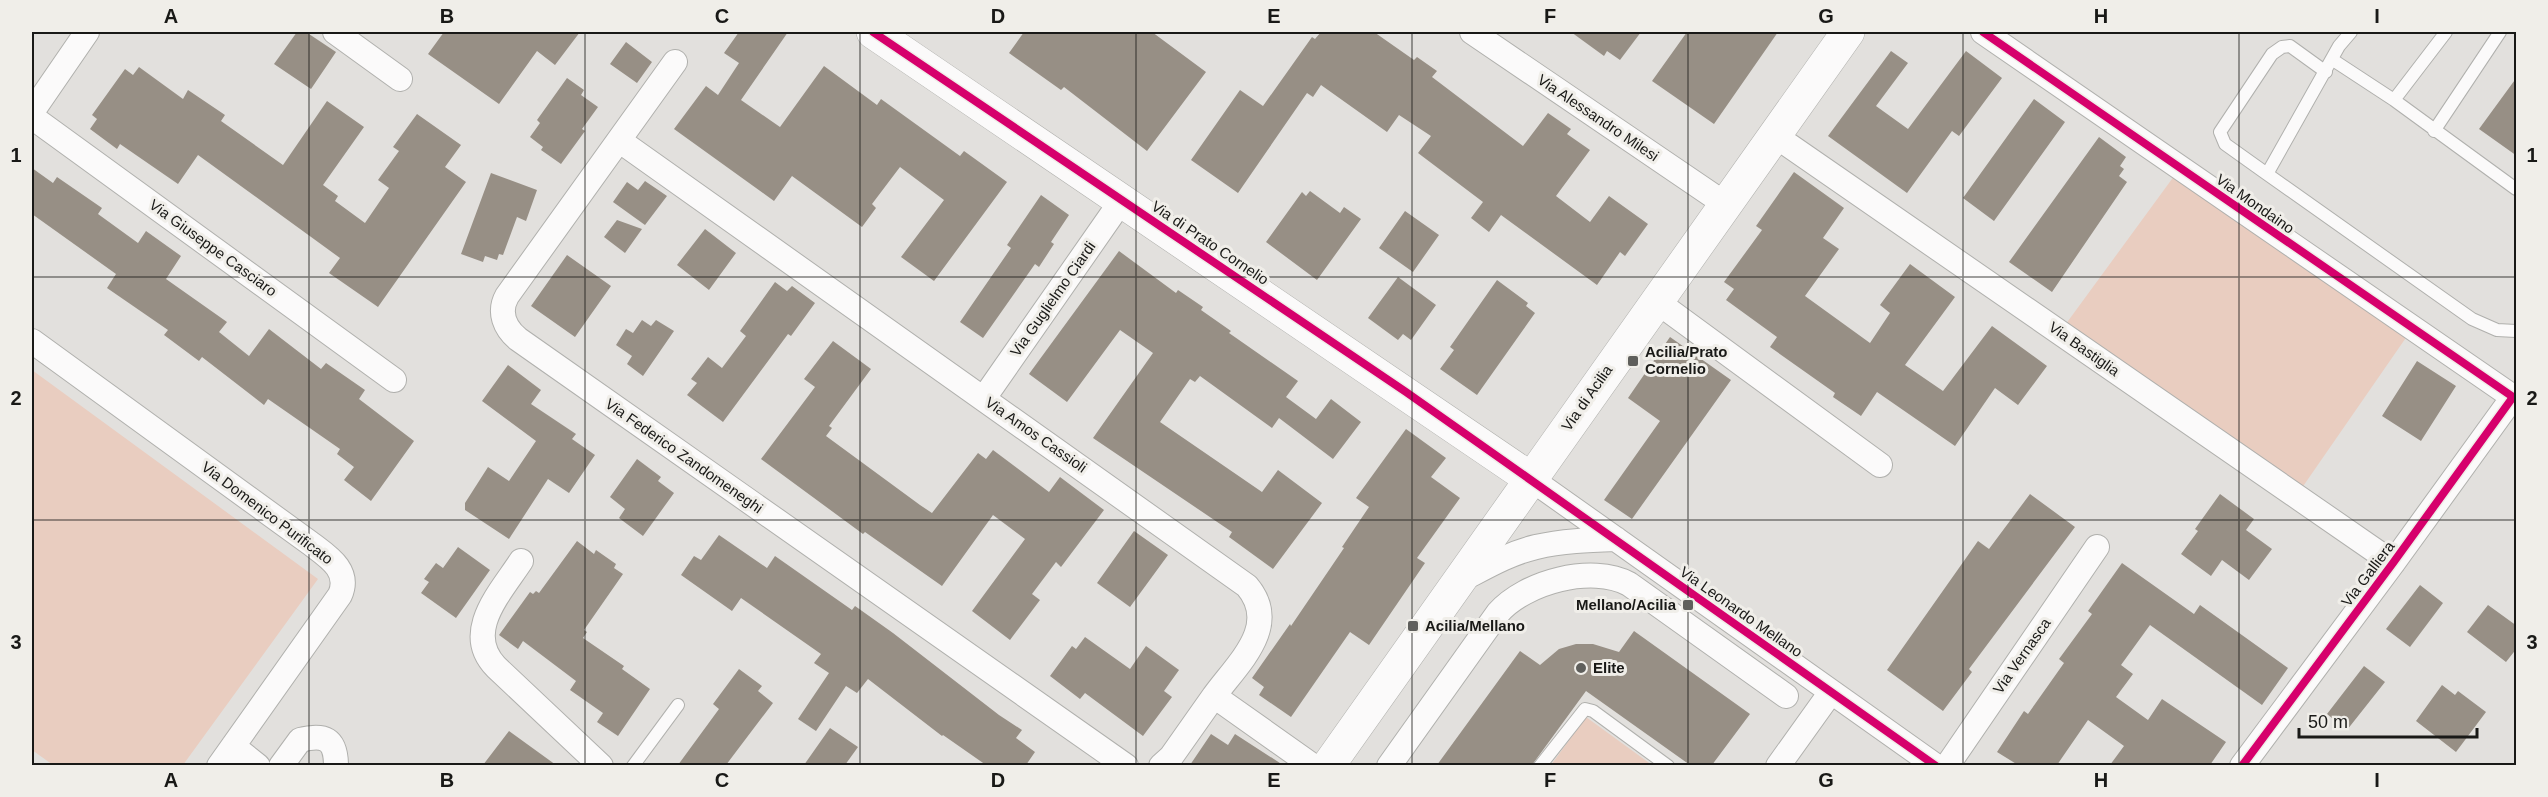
<svg xmlns="http://www.w3.org/2000/svg" width="2548" height="797" font-family="Helvetica,sans-serif">
<style>
.green{fill:#e9cdc0}
.building{fill:#978f85}
.lines{fill:none;stroke-linecap:round;stroke-linejoin:round}
.lane-casing{stroke:#b0b0ad;stroke-width:14}
.street-casing{stroke:#b0b0ad;stroke-width:26}
.secondary-casing{stroke:#b0b0ad;stroke-width:34}
.lane{stroke:#fbfafa;stroke-width:12}
.street{stroke:#fbfafa;stroke-width:24}
.secondary{stroke:#fbfafa;stroke-width:33}
.cycleway-casing{stroke:#f0eee9;stroke-width:11}
.cycleway{stroke:#d6006c;stroke-width:8}
.grid{fill:none;stroke:#191917;stroke-width:1.5;stroke-opacity:0.55}
.poi-dot{fill:#5f5f5c;stroke:#f0eee9;stroke-width:2}
.labels{text-anchor:middle;stroke-width:6;stroke-linejoin:round;paint-order:stroke}
.street-label{font-size:15px;fill:#191917;stroke:#f0eee9}
.poi-label{font-size:15px;font-weight:bold;fill:#191917;stroke:#f0eee9;text-anchor:start}
.neatline{fill:none;stroke:#191917;stroke-width:2}
.grid-label{font-size:20px;text-anchor:middle;font-weight:bold;fill:#191917}
</style>
<rect width="100%" height="100%" fill="#e2e0dd"/>
<!-- green -->
<path class="green" d="M2180,168L2412,329L2297,495L2060,332Z
M32,370L318,579L183,765H53L32,750Z
M1586,717L1652,765H1551Z"/>
<!-- building -->
<path class="building" d="M297,32H306L336,52L311,89L274,64Z
M444,32H580L555,65L537,51L499,104L428,54Z
M739,32H788L741,100L780,127L824,66L877,105L881,99L960,156L964,151L1007,182L934,281L901,257L944,200L900,167L872,204L876,208L862,227L792,176L774,201L674,129L706,86L718,95L739,63L724,53Z
M1024,32H1152L1206,72L1147,151L1064,87L1061,90L1009,53Z
M1321,32H1374L1414,60L1417,57L1437,71L1432,77L1523,146L1548,113L1571,129L1567,134L1590,150L1556,196L1590,222L1609,196L1648,224L1625,256L1620,252L1597,285L1501,215L1489,232L1471,218L1483,202L1418,153L1431,136L1399,115L1387,132L1321,85L1313,97L1307,93L1238,193L1191,160L1240,90L1263,106L1312,37L1315,39Z
M1571,32H1641L1620,60L1607,51L1604,56Z
M1687,32H1778L1714,124L1652,81Z
M626,42L652,62L637,83L610,64Z
M1891,51L1908,63L1876,106L1908,129L1966,51L2002,78L1959,136L1952,131L1907,193L1828,136Z
M139,67L183,99L188,90L225,115L221,121L283,165L327,101L364,127L323,185L338,196L335,201L365,223L389,188L378,180L399,151L393,147L417,114L461,145L445,167L466,182L378,307L329,273L340,258L198,155L178,184L120,144L117,149L90,129L97,119L92,115L125,69L133,75Z
M2517,77V156L2479,129Z
M567,78L584,90L581,95L598,107L582,129L585,131L561,164L541,150L543,147L530,137L540,123L537,120Z
M2034,99L2065,122L1994,221L1963,198Z
M2099,137L2126,157L2120,166L2124,169L2119,176L2127,182L2052,292L2009,262Z
M32,168L53,183L57,177L102,208L98,214L138,243L146,231L181,256L166,279L227,322L219,332L249,356L269,329L321,369L326,363L365,390L359,399L414,441L371,501L344,480L354,467L337,454L340,449L268,399L264,405L202,357L199,361L164,335L168,330L107,288L116,274L32,214Z
M1794,172L1844,208L1823,238L1839,249L1805,296L1870,343L1890,313L1880,305L1910,264L1955,297L1905,365L1943,391L1992,326L2047,366L2018,405L1995,388L1955,446L1877,392L1861,416L1833,397L1835,393L1770,347L1777,337L1726,300L1734,289L1724,282L1762,230L1756,226Z
M491,173L537,190L526,221L517,217L503,255L499,254L497,260L485,256L483,262L461,254Z
M645,181L667,196L645,225L613,202L627,182L638,190Z
M1310,191L1340,213L1344,207L1361,219L1317,280L1266,242L1302,192L1306,196Z
M1041,195L1069,215L1051,242L1054,244L1039,267L1035,264L983,338L960,322L1011,248L1007,245Z
M1405,211L1439,235L1413,272L1379,248Z
M617,220L642,229L625,253L604,237Z
M705,229L736,253L709,290L677,265Z
M1119,251L1176,293L1178,290L1203,307L1201,310L1231,331L1229,333L1298,381L1286,397L1316,419L1331,399L1361,422L1333,459L1279,418L1272,428L1200,376L1195,382L1190,379L1160,422L1262,492L1278,470L1322,503L1273,569L1229,537L1232,532L1093,438L1153,353L1120,330L1067,402L1029,374Z
M567,255L611,286L575,337L531,306Z
M1398,277L1436,305L1411,340L1403,334L1398,340L1368,318Z
M1497,280L1528,303L1526,306L1535,313L1477,395L1440,369L1454,350L1450,347Z
M775,282L787,291L792,286L815,303L791,336L788,334L723,422L687,395L697,383L691,379L708,357L722,368L746,336L740,331Z
M642,320L651,326L656,320L674,331L643,376L627,364L632,356L616,345L626,329L633,333Z
M1670,337L1731,380L1632,519L1604,500L1660,421L1628,398Z
M833,341L871,369L829,426L832,428L826,436L920,505L932,513L978,453L986,459L993,450L1049,492L1060,477L1104,510L1061,567L1056,562L1032,594L1040,600L1010,640L972,611L1025,539L993,515L942,586L865,532L863,534L761,459L815,387L804,379Z
M2417,361L2456,386L2421,441L2382,416Z
M508,365L541,390L531,404L576,434L572,439L595,455L569,493L548,479L509,539L465,510V503L488,467L509,481L536,441L482,401Z
M1406,429L1446,458L1431,477L1460,498L1417,558L1425,563L1369,645L1350,632L1291,717L1259,695L1264,687L1252,678L1290,624L1291,626L1344,548L1342,547L1369,507L1356,498Z
M637,459L661,477L658,481L674,493L643,536L619,518L625,509L610,497Z
M2030,494L2075,527L1969,669L1972,672L1943,711L1887,670L1978,541L1989,549Z
M2220,494L2254,519L2246,530L2272,549L2249,580L2222,560L2211,576L2181,554L2198,531L2195,529Z
M1134,531L1168,555L1130,607L1097,583Z
M719,535L767,568L775,556L852,610L855,606L893,633L999,715L1022,730L1016,738L1035,752L1026,765H986L943,735L942,736L868,679L857,693L846,686L816,731L798,719L829,673L814,663L821,654L741,598L732,611L681,575L694,556L701,560Z
M577,541L594,554L596,550L616,564L614,568L623,574L584,630L587,632L583,638L624,666L622,669L650,689L618,736L597,722L603,713L570,690L576,681L523,641L518,649L499,635L530,592L533,594L536,591L539,593Z
M458,547L490,570L456,618L421,593L429,582L424,579L436,563L443,568Z
M2122,563L2194,614L2200,605L2288,668L2262,705L2150,625L2121,665L2133,674L2116,697L2148,720L2162,699L2226,742L2210,765H2110L2124,746L2088,720L2057,765H2018L1997,752L2024,711L2028,714L2064,663L2059,659L2092,614L2088,611Z
M2420,585L2443,603L2410,647L2386,629Z
M2488,605L2517,626V648L2506,662L2467,632Z
M1634,631L1750,714L1712,765H1690L1586,691L1532,765H1437L1520,651L1540,665L1559,649L1576,644H1593L1619,652Z
M1085,637L1130,669L1146,646L1179,670L1164,691L1172,697L1143,736L1085,693L1080,699L1050,676L1072,646L1076,649Z
M2364,666L2385,682L2347,730L2327,714Z
M739,669L762,686L758,691L773,703L726,765H678L719,709L713,704Z
M2442,685L2455,695L2458,691L2486,712L2456,752L2416,721Z
M830,728L858,747L845,765H804Z
M509,731L556,765H483Z
M1211,734L1228,745L1235,734L1283,765H1190Z"/>
<g class="lines">
<!-- lane casing -->
<g class="lane-casing">
<path id="lane" d="M2351,32L2339,46L2267,174L2472,319L2497,330L2516,331
M2333,60L2394,100L2516,189
M2394,100L2446,32
M2434,131L2500,32
M2267,174L2225,144L2220,132L2272,54L2282,47L2290,46L2326,72
M633,766L678,705
M1540,766L1585,709L1593,711L1668,766"/>
</g>
<!-- street casing -->
<g class="street-casing">
<path id="street" d="M335,32L400,79
M1472,32L1725,204
M1983,32L2513,397L2393,563L2242,766
M675,62L507,296C498,312 505,328 518,339L1126,766
M32,112L87,32
M32,117L394,380
M1774,135L2393,563
M620,141L1247,586C1281,626 1238,663 1214,696L1313,766
M1656,301L1880,465
M32,341L310,543C327,556 351,570 340,595L219,766
M984,398L1122,200
M1531,479L1936,766
M521,561C501,592 462,632 496,667L601,766
M1463,579C1486,567 1510,553 1536,547C1562,541 1589,540 1616,539
M233,746L258,766
M281,766L300,740C324,734 336,738 336,766
M1161,766L1171,757L1214,696
M1389,766L1498,613C1525,582 1592,564 1629,584L1786,696
M1778,766L1831,692
M1947,766L2097,547"/>
</g>
<!-- secondary casing -->
<g class="secondary-casing">
<path id="secondary" d="M873,32L1531,479
M1328,766L1848,32"/>
</g>
<!-- lane -->
<use href="#lane" class="lane"/>
<!-- street -->
<use href="#street" class="street"/>
<!-- secondary -->
<use href="#secondary" class="secondary"/>
<!-- cycleway casing -->
<g class="cycleway-casing">
<path id="cycleway" d="M873,32L1406,392L1936,766
M1983,32L2513,397L2393,563L2242,766"/>
</g>
<!-- cycleway -->
<use href="#cycleway" class="cycleway"/>
</g>
<!-- grid -->
<path class="grid" d="M309,32V766M585,32V766M860,32V766M1136,32V766M1412,32V766M1688,32V766M1963,32V766M2239,32V766M32,277H2516M32,520H2516"/>
<!-- markers -->
<g class="poi-dot">
<rect x="1627" y="355" width="12" height="12" rx="3"/>
<rect x="1682" y="599" width="12" height="12" rx="3"/>
<rect x="1407" y="620" width="12" height="12" rx="3"/>
<circle cx="1581" cy="668" r="6"/>
</g>
<g class="labels">
<!-- street labels -->
<g class="street-label">
<text transform="translate(1598 118) rotate(34)" y="5">Via Alessandro Milesi</text>
<text transform="translate(2255 204) rotate(35)" y="5">Via Mondaino</text>
<text transform="translate(1210 243) rotate(34)" y="5">Via di Prato Cornelio</text>
<text transform="translate(213 248) rotate(36)" y="5">Via Giuseppe Casciaro</text>
<text transform="translate(1053 299) rotate(-55)" y="5">Via Guglielmo Ciardi</text>
<text transform="translate(2084 349) rotate(35)" y="5">Via Bastiglia</text>
<text transform="translate(1587 398) rotate(-55)" y="5">Via di Acilia</text>
<text transform="translate(1036 435) rotate(35)" y="5">Via Amos Cassioli</text>
<text transform="translate(684 456) rotate(35)" y="5">Via Federico Zandomeneghi</text>
<text transform="translate(267 513) rotate(37)" y="5">Via Domenico Purificato</text>
<text transform="translate(2368 574) rotate(-53)" y="5">Via Galliera</text>
<text transform="translate(1741 612) rotate(35)" y="5">Via Leonardo Mellano</text>
<text transform="translate(2022 656) rotate(-55)" y="5">Via Vernasca</text>
</g>
<!-- poi labels -->
<g class="poi-label">
<text x="1645" y="357">Acilia/Prato<tspan x="1645" dy="17">Cornelio</tspan></text>
<text x="1676" y="610" text-anchor="end">Mellano/Acilia</text>
<text x="1425" y="631">Acilia/Mellano</text>
<text x="1593" y="673">Elite</text>
</g>
</g>
<!-- border -->
<rect width="2548" height="797" fill="none" stroke="#f0eee9" stroke-width="66"/>
<!-- scale -->
<path d="M2299 728v9h178v-9" fill="none" stroke="#191917" stroke-width="3"/>
<text x="2308" y="728" font-size="18" fill="#191917" stroke="#f0eee9" stroke-width="4.5" paint-order="stroke">50 m</text>
<rect x="33" y="33" width="2482" height="731" class="neatline"/>
<g class="grid-label">
<text x="171" y="23">A</text>
<text x="447" y="23">B</text>
<text x="722" y="23">C</text>
<text x="998" y="23">D</text>
<text x="1274" y="23">E</text>
<text x="1550" y="23">F</text>
<text x="1826" y="23">G</text>
<text x="2101" y="23">H</text>
<text x="2377" y="23">I</text>
<text x="16" y="162">1</text>
<text x="2532" y="162">1</text>
<text x="16" y="405">2</text>
<text x="2532" y="405">2</text>
<text x="16" y="649">3</text>
<text x="2532" y="649">3</text>
<text x="171" y="787">A</text>
<text x="447" y="787">B</text>
<text x="722" y="787">C</text>
<text x="998" y="787">D</text>
<text x="1274" y="787">E</text>
<text x="1550" y="787">F</text>
<text x="1826" y="787">G</text>
<text x="2101" y="787">H</text>
<text x="2377" y="787">I</text>
</g>
</svg>
